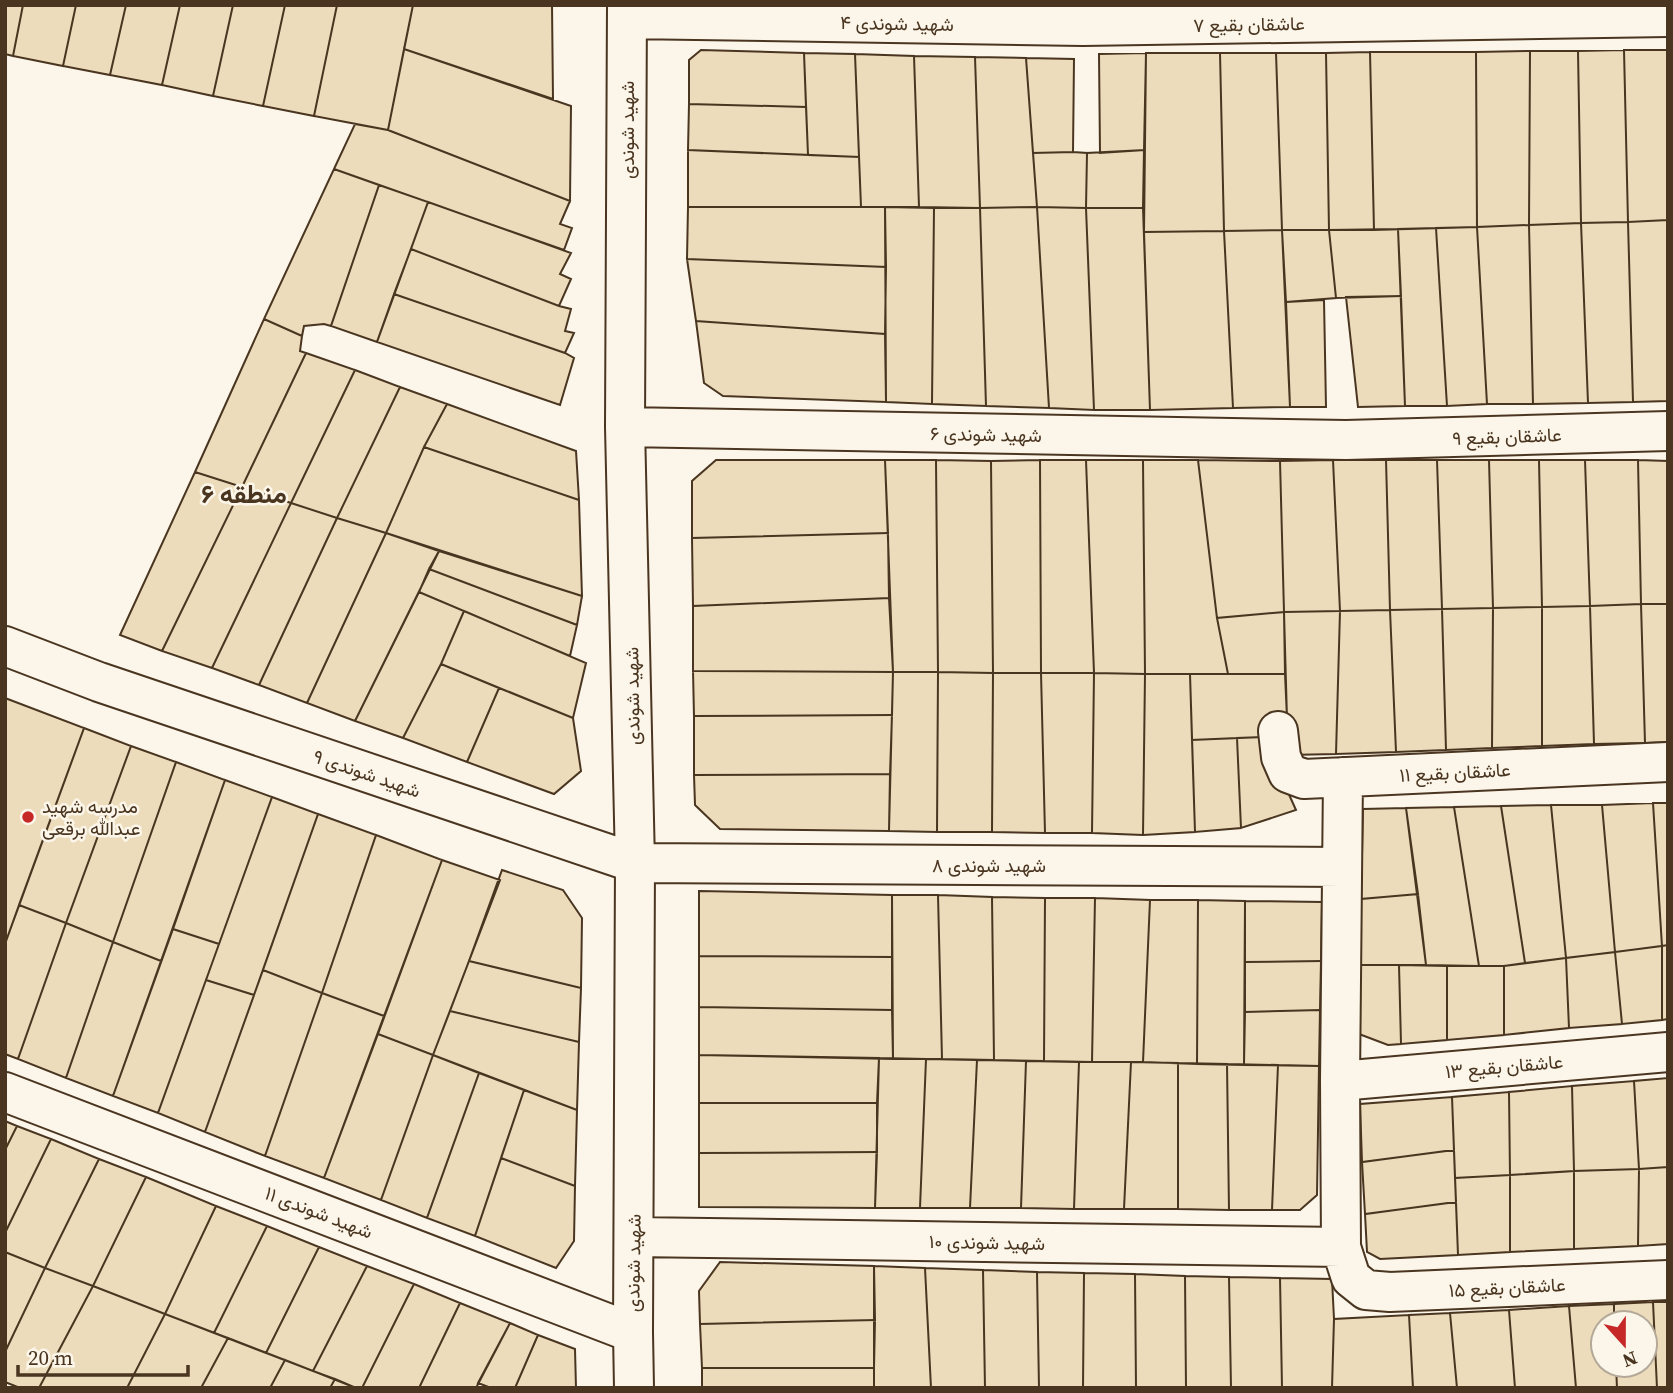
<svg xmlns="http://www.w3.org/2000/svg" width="1673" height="1393" font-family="'Source Serif 4',Vazirmatn,serif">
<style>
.building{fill:#ecdcbc;stroke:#4a3520;stroke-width:2}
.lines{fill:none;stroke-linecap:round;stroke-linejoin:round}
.minor-casing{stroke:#4a3520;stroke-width:42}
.minor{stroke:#fbf6e9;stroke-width:38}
.poi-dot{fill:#c62828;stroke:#fbf6e9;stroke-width:2.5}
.labels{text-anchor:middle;stroke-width:5;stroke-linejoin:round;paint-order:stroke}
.street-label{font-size:19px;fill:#4a3520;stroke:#fbf6e9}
.poi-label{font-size:19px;fill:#4a3520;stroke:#fbf6e9;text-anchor:start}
.district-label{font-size:26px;font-weight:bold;fill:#4a3520;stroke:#fbf6e9}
</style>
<rect width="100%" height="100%" fill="#fbf6e9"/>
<!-- building -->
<path class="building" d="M5,5H23L13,56L5,54Z
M23,5H76L63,66L13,56Z
M76,5H126L110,75L63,66Z
M126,5H180L162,85L110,75Z
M180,5H233L213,96L162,85Z
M233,5H285L263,106L213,96Z
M285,5H337L314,116L263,106Z
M337,5H413L388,130L314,116Z
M413,5H552L553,99L404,49Z
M404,49L571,106L570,201L388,130Z
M701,50L804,53L806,107L689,104V60Z
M1624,50L1628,222L1581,223L1578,51Z
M1624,50H1668V220L1628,222Z
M1530,51L1529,225L1477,227L1476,52Z
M1530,51H1578L1581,223L1529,225Z
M1370,52L1374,230H1329L1326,53Z
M1370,52H1476L1477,227L1374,230Z
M804,53L855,54L859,157L808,155Z
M1146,53L1144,150L1100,153L1099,54Z
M1146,53H1220L1224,231L1144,232Z
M1220,53H1276L1282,230L1224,231Z
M1276,53H1326L1329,230H1282Z
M855,54L914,56L919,207H861Z
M914,56L975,57L980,208L919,207Z
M975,57L1026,58L1037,207L980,208Z
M1026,58L1074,59L1073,152L1033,153Z
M689,104L806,107L808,155L688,150Z
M355,124L388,130L570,201L560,224L572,228L564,250L334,169Z
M688,150L859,157L861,207H688Z
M1144,150L1143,208H1086L1087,153Z
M1073,152L1087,153L1086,208L1037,207L1033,153Z
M334,169L379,185L331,326L324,324L304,326L302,336L264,319Z
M379,185L428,202L377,342L331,326Z
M428,202L571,253L560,274L571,279L559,306L411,249Z
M688,207H885L886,267L687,259Z
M885,207L934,208L932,404L886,402Z
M1037,207L1049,408L986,406L980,208Z
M1037,207L1086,208L1094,410L1049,408Z
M934,208H980L986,406L932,404Z
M1086,208H1143L1150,410H1094Z
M1668,220V401L1633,402L1628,222Z
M1628,222L1633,402L1588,403L1581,223Z
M1581,223L1588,403L1533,404L1529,225Z
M1529,225L1533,404H1487L1477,227Z
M1477,227L1487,404L1447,406L1436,228Z
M1436,228L1447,406H1405L1398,229Z
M1398,229L1401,296L1336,298L1329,230Z
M1282,230L1290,407L1233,408L1224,231Z
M1282,230H1329L1336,298L1286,302Z
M1224,231L1233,408L1150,410L1144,232Z
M411,249L559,306L571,309L565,331L574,333L565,353L394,294Z
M687,259L886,267L885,334L696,321Z
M394,294L565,353L574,358L560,405L377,342Z
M1401,296L1405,406L1358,407L1346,297Z
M1324,300L1326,407H1290L1286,302Z
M264,319L302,336L300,351L306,353L242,487L195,472Z
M696,321L885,334L886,402L723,396L704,383Z
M306,353L355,370L291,503L242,487Z
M355,370L400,387L337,518L291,503Z
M400,387L447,404L424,447L386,533L337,518Z
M447,404L576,451L579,500L424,447Z
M424,447L579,500L582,596L386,533Z
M716,460H885L888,533L692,538V481Z
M885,460H936L938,672H893Z
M936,460L991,461L993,673L938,672Z
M1040,460L1041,673H993L991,461Z
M1040,460H1086L1094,673H1041Z
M1086,460H1143L1145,674L1094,673Z
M1143,460H1198L1217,618L1228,674H1145Z
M1198,460L1280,461L1284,612L1217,618Z
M1333,460L1340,611L1284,612L1280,461Z
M1333,460H1386L1390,610L1340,611Z
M1386,460H1437L1442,609L1390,610Z
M1437,460H1489L1493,608L1442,609Z
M1489,460H1539L1542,607L1493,608Z
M1539,460H1585L1590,606L1542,607Z
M1585,460H1638L1641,604L1590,606Z
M1638,460L1668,461V604H1641Z
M195,472L242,487L162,651L120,635Z
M242,487L291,503L212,668L162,651Z
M291,503L337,518L259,685L212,668Z
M337,518L386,533L307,703L259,685Z
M386,533L439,551L355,721L307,703Z
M888,533L889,598L693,606L692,538Z
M439,551L582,596L577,625L429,569Z
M429,569L577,625L570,656L419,592Z
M419,592L464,611L441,664L403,738L355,721Z
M889,598L893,672L693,671V606Z
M1641,604L1645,743L1594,744L1590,606Z
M1641,604H1668V742L1645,743Z
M1590,606L1594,744L1542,746V607Z
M1542,607V746L1492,748L1493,608Z
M1493,608L1492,748L1446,750L1442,609Z
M1442,609L1446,750L1396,752L1390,610Z
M1390,610L1396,752L1336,754L1340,611Z
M464,611L586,663L573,718L441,664Z
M1340,611L1336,754L1288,755L1284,612Z
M1284,612L1285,674H1228L1217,618Z
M441,664L499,688L467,762L403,738Z
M693,671L893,672L892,715L694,716Z
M893,672H938L937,832L889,831Z
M938,672L993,673L992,832H937Z
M993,673H1041L1045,833L992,832Z
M1041,673H1094L1092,833H1045Z
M1094,673L1145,674L1143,835L1092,833Z
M1145,674H1190L1195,832L1143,835Z
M1190,674H1285L1287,718L1263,737L1192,740Z
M499,688L573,718L581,771L554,794L467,762Z
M5,698L84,728L5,944Z
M892,715L890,774L694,775V716Z
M84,728L131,746L66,923L19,905Z
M1263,737L1296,810L1241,828L1237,738Z
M1237,738L1241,828L1195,832L1192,740Z
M131,746L176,762L113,942L66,923Z
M176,762L225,780L161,961L113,942Z
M890,774L889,831L720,829L695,805L694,775Z
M225,780L272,797L219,944L173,929Z
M272,797L318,814L254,995L206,980Z
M1653,803L1662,946L1615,952L1602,805Z
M1653,803H1668V945L1662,946Z
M1551,805L1566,958L1525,963L1501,806Z
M1551,805H1602L1615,952L1566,958Z
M1501,806L1525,963L1504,966H1479L1454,807Z
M1454,807L1479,966L1426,965L1406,808Z
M1406,808L1418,894L1361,899L1363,809Z
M318,814L376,835L322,993L263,970Z
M376,835L442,860L384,1016L322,993Z
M442,860L500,880L433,1055L378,1034Z
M502,870L563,890L582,918L581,988L469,961Z
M699,891L892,895V957L699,956Z
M1418,894L1426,965H1360L1361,899Z
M892,895H938L942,1059H893Z
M938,895L992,897L994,1060L942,1059Z
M992,897L1045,898L1044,1061L994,1060Z
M1045,898H1095L1092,1062L1044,1061Z
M1095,898L1150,900L1143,1062H1092Z
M1150,900H1198L1197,1064L1143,1062Z
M1198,900L1245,901L1244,1065L1197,1064Z
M1245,901L1322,902L1321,961L1245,962Z
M19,905L66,923L18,1059L5,1054V944Z
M66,923L113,942L66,1078L18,1059Z
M173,929L219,944L158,1113L113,1096Z
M113,942L161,961L113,1096L66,1078Z
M1668,945V1019L1662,1020V946Z
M1662,946V1020L1622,1024L1615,952Z
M1615,952L1622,1024L1569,1028L1566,958Z
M699,956L892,957V1010L699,1007Z
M1566,958L1569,1028L1504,1035V966Z
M469,961L581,988L579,1042L450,1011Z
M1321,961L1320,1010L1245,1012V962Z
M1360,965H1399L1401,1044L1388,1045L1359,1034Z
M1399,965L1447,966V1040L1401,1044Z
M1447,966H1504V1035L1447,1040Z
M263,970L322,993L265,1156L205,1132Z
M206,980L254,995L205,1132L158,1113Z
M322,993L384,1016L324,1178L265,1156Z
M699,1007L892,1010L893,1059L699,1055Z
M1320,1010L1319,1066L1244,1065L1245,1012Z
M450,1011L579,1042L577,1110L433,1055Z
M378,1034L433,1055L381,1200L324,1178Z
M433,1055L479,1073L427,1218L381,1200Z
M699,1055L879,1058L877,1103H699Z
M879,1058L926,1059L920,1208H875Z
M926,1059L977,1060L970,1208H920Z
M977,1060L1026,1061L1021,1208H970Z
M1026,1061L1079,1062L1074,1209L1021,1208Z
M1079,1062H1131L1124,1209H1074Z
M1131,1062L1178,1063V1209H1124Z
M1178,1063L1227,1064L1229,1210L1178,1209Z
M1227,1064L1278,1065L1272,1210H1229Z
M1278,1065L1319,1066L1317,1195L1300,1210H1272Z
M479,1073L524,1090L475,1236L427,1218Z
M1668,1078V1167L1639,1169L1634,1081Z
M1634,1081L1639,1169L1574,1171L1572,1086Z
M1572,1086L1574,1171L1510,1175L1509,1092Z
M524,1090L577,1110L575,1186L501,1158Z
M1509,1092L1510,1175L1455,1178L1452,1097Z
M1452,1097L1454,1150L1362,1162L1360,1104Z
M699,1103H877V1152L699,1153Z
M5,1121L17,1126L5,1150Z
M17,1126L51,1139L5,1233V1150Z
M51,1139L99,1159L45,1268L5,1252V1233Z
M1454,1150L1456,1202L1365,1214L1362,1162Z
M877,1152L875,1208L699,1207V1153Z
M501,1158L575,1186L574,1241L556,1268L475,1236Z
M99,1159L146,1177L93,1286L45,1268Z
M1668,1167V1244L1638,1246L1639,1169Z
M1639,1169L1638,1246L1574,1249V1171Z
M1574,1171V1249L1510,1252V1175Z
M1510,1175V1252L1458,1255L1455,1178Z
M146,1177L216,1206L165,1314L93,1286Z
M1456,1202L1458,1255L1380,1259L1367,1252L1365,1214Z
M216,1206L267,1226L214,1333L165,1314Z
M267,1226L319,1247L266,1353L214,1333Z
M319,1247L367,1266L313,1371L266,1353Z
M5,1252L45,1268L5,1352Z
M720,1262L874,1266L875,1320L700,1324L699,1291Z
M367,1266L414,1284L362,1388H356L313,1371Z
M874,1266L925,1268L931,1388H874Z
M45,1268L93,1286L39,1388H20L5,1382V1352Z
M925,1268L983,1270L985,1388H931Z
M983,1270L1037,1272L1039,1388H985Z
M1037,1272L1084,1273L1083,1388H1039Z
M1084,1273L1135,1274L1136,1388H1083Z
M1135,1274L1185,1276L1186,1388H1136Z
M1185,1276L1229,1277L1231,1388H1186Z
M1229,1277L1280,1278L1282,1388H1231Z
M1280,1278L1332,1279L1334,1319L1332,1388H1282Z
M414,1284L460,1303L419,1388H362Z
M93,1286L165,1314L127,1388H39Z
M1653,1302L1657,1388H1617L1616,1365H1645V1323H1614V1304Z
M1653,1302H1668V1388H1657Z
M460,1303L510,1323L476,1388H419Z
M1614,1304V1323H1603V1365H1616L1617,1388H1576L1569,1306Z
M1569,1306L1576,1388H1515L1509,1310Z
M1509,1310L1515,1388H1457L1450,1313Z
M1450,1313L1457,1388H1413L1409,1315Z
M165,1314L228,1338L201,1388H127Z
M1409,1315L1413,1388H1332L1334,1319Z
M875,1320L874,1368H702L700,1324Z
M510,1323L538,1335L515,1388H491L478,1383Z
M538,1335L575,1349L576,1388H515Z
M228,1338L285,1360L270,1388H201Z
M285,1360L313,1371L335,1379L330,1388H270Z
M702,1368H874V1388H702Z
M335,1379L356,1388H330Z"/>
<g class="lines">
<!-- minor casing -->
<g class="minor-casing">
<path id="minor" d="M627,5L625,427L635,863L633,1333L634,1388
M628,19L1083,26L1668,17
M625,427L1346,440L1668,431
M5,646L99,682L635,863L1342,867
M1278,731L1281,757L1288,773L1304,779L1668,762
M1343,777L1340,1081L1341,1247L1351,1278L1366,1290L1390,1292L1668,1280
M1340,1081L1668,1052
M5,1092L633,1333
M634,1237L1341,1247"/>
</g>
<!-- minor -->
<use href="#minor" class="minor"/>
</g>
<!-- markers -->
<circle class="poi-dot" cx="28" cy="817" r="7"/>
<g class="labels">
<!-- street labels -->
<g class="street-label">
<text transform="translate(897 23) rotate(1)" y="7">شهید شوندی ۴</text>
<text transform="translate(1249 24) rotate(-1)" y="7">عاشقان بقیع ۷</text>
<text transform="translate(627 130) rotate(-90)" y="7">شهید شوندی</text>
<text transform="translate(986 434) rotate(1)" y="7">شهید شوندی ۶</text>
<text transform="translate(1507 436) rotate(-2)" y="7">عاشقان بقیع ۹</text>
<text transform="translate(632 696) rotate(-91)" y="7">شهید شوندی</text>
<text transform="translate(1455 772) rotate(-3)" y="7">عاشقان بقیع ۱۱</text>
<text transform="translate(367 773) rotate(19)" y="7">شهید شوندی ۹</text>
<text x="989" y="872">شهید شوندی ۸</text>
<text transform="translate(1504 1066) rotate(-5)" y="7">عاشقان بقیع ۱۳</text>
<text transform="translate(319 1212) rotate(21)" y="7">شهید شوندی ۱۱</text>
<text transform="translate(987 1242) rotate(1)" y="7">شهید شوندی ۱۰</text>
<text transform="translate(633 1263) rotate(-89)" y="7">شهید شوندی</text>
<text transform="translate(1507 1287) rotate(-3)" y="7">عاشقان بقیع ۱۵</text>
</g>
<!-- poi labels -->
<g class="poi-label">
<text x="42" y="813">مدرسه شهید<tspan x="42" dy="22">عبدالله برقعی</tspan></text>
</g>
<!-- district labels -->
<g class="district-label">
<text x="244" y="503">منطقه ۶</text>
</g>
</g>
<!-- border -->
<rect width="1673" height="1393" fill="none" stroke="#4a3520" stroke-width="14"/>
<!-- north arrow -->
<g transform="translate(1624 1344) rotate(159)"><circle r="33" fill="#fbf6e9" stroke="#b4a999" stroke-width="2"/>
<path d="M0-5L12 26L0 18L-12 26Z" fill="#c62828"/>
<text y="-10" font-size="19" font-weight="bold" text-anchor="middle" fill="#4a3520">N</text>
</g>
<!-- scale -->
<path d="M18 1365v10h170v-10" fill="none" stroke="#4a3520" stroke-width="3.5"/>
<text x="28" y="1365" font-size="21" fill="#4a3520" stroke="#fbf6e9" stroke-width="5" paint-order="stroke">20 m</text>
</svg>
